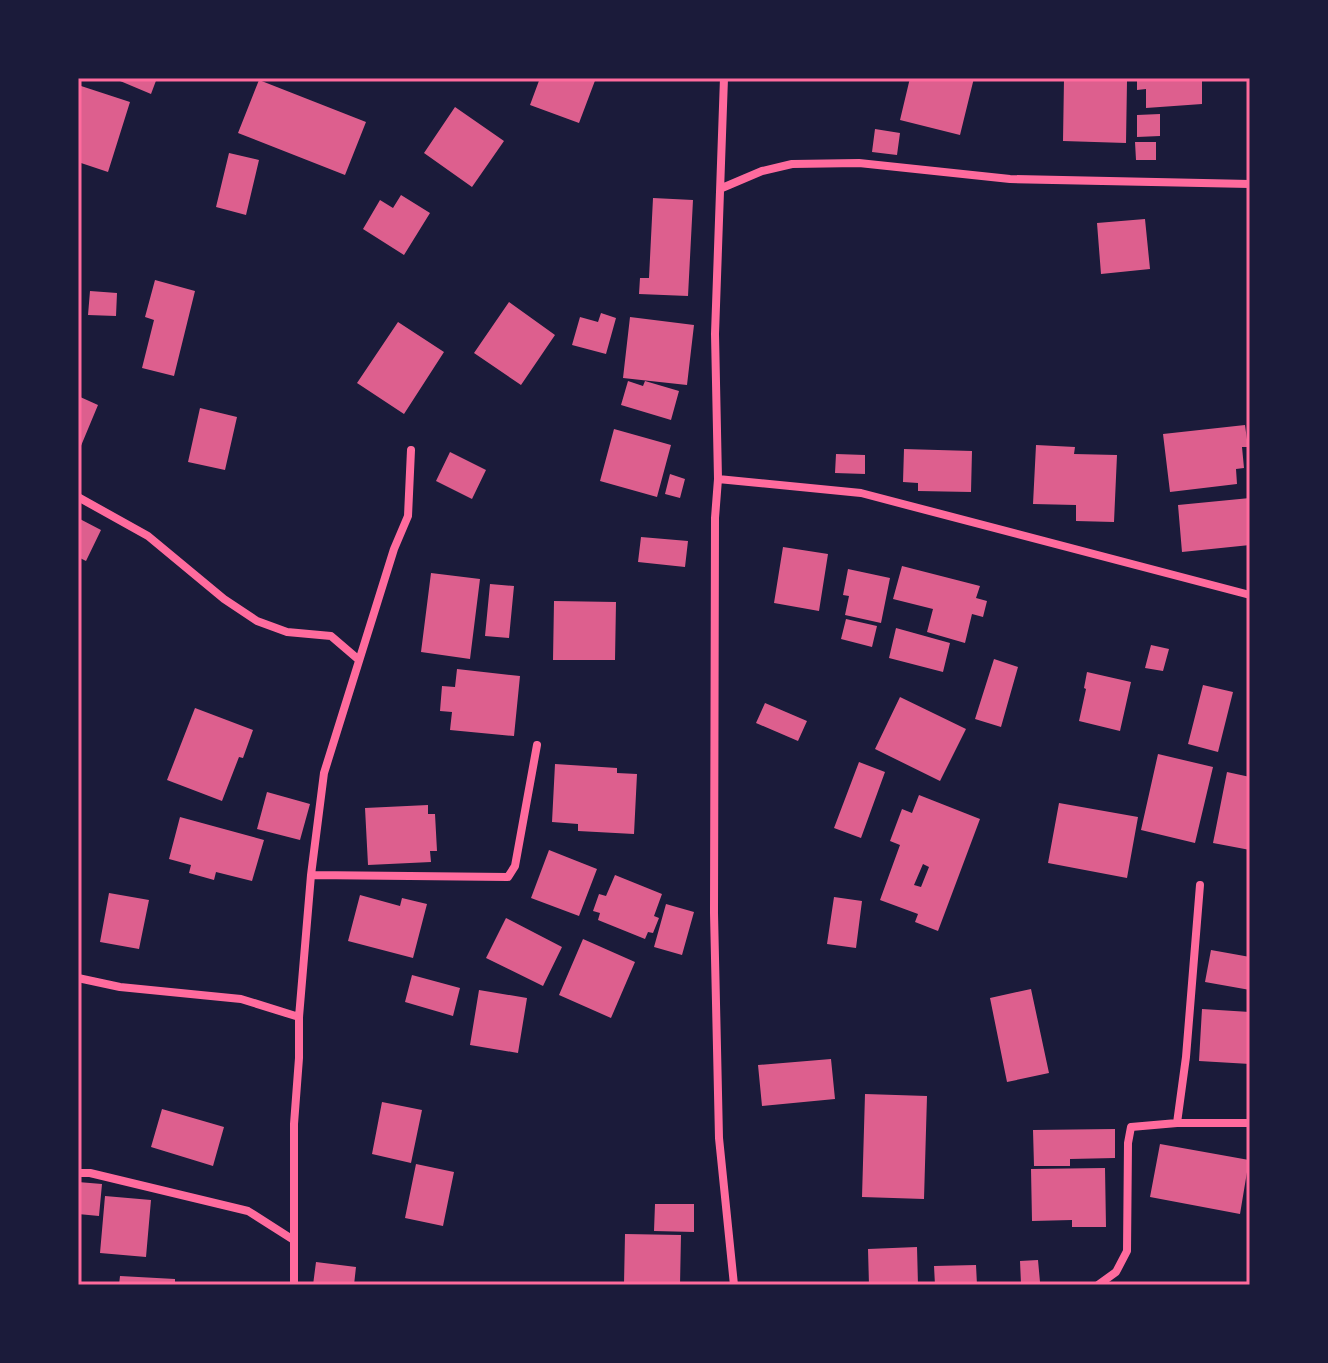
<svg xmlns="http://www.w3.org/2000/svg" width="1328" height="1363" font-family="Commissioner,sans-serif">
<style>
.building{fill:#dd5f8e;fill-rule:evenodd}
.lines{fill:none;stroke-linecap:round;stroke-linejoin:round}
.minor{stroke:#ff6b9d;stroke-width:8}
.neatline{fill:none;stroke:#ff6b9d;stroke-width:3}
</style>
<rect width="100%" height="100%" fill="#1b1b3a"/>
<!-- building -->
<path class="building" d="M113,78H157L151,94Z
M540,78H596L579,123L530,105Z
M910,78H974L960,135L900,120Z
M1137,78H1202V104L1146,108V89L1137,90Z
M1064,79L1127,81L1126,143L1063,141Z
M259,80L366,122L345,175L238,133Z
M78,85L130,102L108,172L78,162Z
M455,107L504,141L472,187L424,153Z
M1160,114V136L1137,137V115Z
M875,129L900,133L897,155L872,152Z
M1135,142H1156V160H1136Z
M229,153L259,160L246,215L216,207Z
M401,195L430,213L404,255L363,229L380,200L393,208Z
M653,198L693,200L688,296L639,294L640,278H649Z
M1145,219L1150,269L1101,274L1097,223Z
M155,280L195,291L174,376L142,368L154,320L145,317Z
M90,291L117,293L116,316L88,315Z
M509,302L555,335L521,385L474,353Z
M601,313L616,318L606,354L572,345L580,317L598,322Z
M630,317L694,325L687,385L623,378Z
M398,322L444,352L404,414L357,383Z
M628,381L643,386L645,381L679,391L671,420L621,405Z
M78,396L98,405L78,453Z
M200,408L237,417L225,470L188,462Z
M1245,425L1248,447H1242L1244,468L1236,469L1237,484L1170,492L1163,434Z
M614,429L671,445L657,497L600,481Z
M1036,445L1075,447L1074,454L1117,455L1114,522L1076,521V505L1033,504Z
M904,449L972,451L971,492L918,491V483L903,482Z
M450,452L486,470L472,499L436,481Z
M836,454L865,455V474L835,473Z
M670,474L685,479L680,498L665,494Z
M1250,498V545L1182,552L1178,505Z
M78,518L101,530L86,561L78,557Z
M641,537L688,541L685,567L638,562Z
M783,547L828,554L819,611L774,603Z
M902,566L980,586L976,598L987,601L983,617L972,614L965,643L927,632L933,609L893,599Z
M848,569L890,578L881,623L845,615L849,596L843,595Z
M431,573L480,579L470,659L421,652Z
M490,584L514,586L509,638L485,636Z
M554,601L616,602L615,660H553Z
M846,619L877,626L872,647L841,639Z
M896,628L950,643L943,672L889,658Z
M1151,645L1169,649L1163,671L1145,668Z
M994,659L1018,667L1001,727L975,719Z
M457,669L520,676L514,736L450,730L452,712L440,711L442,686L455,687Z
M1087,672L1131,682L1120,731L1079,721L1086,689L1084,688Z
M1203,685L1233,692L1218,752L1188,744Z
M900,697L966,729L940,781L875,749Z
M765,703L807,721L798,741L756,723Z
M195,708L253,730L243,758L239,757L222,801L167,780Z
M1158,754L1213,767L1195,843L1141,830Z
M859,762L885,772L861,838L834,828Z
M555,764L617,768V773L637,774L634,834L578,831V824L552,822Z
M1227,772L1250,777V850L1213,843Z
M267,792L310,804L300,840L257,829Z
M919,795L980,819L938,931L915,922L918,914L880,900L900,845L890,841L902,809L912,813ZM923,864L929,867L921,887L914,885Z
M1059,803L1138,817L1127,878L1048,863Z
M428,805V814H435L437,851H430L431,862L368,865L365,808Z
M180,817L264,840L252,881L216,872L214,880L189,873L191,865L169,859Z
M549,850L597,869L579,916L531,898Z
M615,875L662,894L654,916L659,918L653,933L648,932L645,939L598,920L600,913L593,911L599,894L606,896Z
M109,893L149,900L139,949L100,942Z
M360,895L400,906L402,898L427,904L413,958L348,941Z
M834,897L862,901L856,948L827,944Z
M666,904L694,912L682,955L654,947Z
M506,918L562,947L543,986L486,958Z
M583,939L635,962L611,1018L559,995Z
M1211,950L1250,957V990L1205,982Z
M412,975L460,988L453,1016L405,1002Z
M1031,989L1049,1073L1007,1082L990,998Z
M479,990L527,998L518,1053L470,1045Z
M1202,1009L1250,1012V1064L1199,1061Z
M831,1059L835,1099L762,1106L758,1065Z
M865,1094L927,1096L924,1199L862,1197Z
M382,1102L422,1110L411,1163L372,1154Z
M162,1109L224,1127L213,1166L151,1147Z
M1115,1129V1158L1070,1159V1166H1034L1033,1130Z
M1160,1144L1249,1160L1240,1214L1150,1197Z
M416,1164L454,1172L443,1226L405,1218Z
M1105,1168L1106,1227H1072V1220L1032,1221L1031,1169Z
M78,1182L102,1184L99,1216L78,1214Z
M105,1196L151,1200L146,1257L100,1253Z
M655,1204H694V1232L654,1231Z
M625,1234L681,1235L680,1285L624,1284Z
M917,1247L918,1285H869L868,1249Z
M1038,1260L1040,1282L1021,1284L1020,1261Z
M316,1262L356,1267L354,1285H313Z
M976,1265L977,1285H935L934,1266Z
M120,1276L175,1279V1285H119Z"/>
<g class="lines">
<!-- minor -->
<path class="minor" d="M724,78L715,334L718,479L715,518L714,913L719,1138L734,1285
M722,188L762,171L792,164L859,163L1010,179L1250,184
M718,479L861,493L1250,595
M78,497L148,536L224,599L257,621L287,632L331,636L359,660
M311,875L508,877L515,866L537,745
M78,978L120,987L241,999L299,1017
M1177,1123L1186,1057L1200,885
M78,1173H90L248,1211L292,1239
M294,1285V1124L299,1058V1017L311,875L324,773L394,549L408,516L411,450
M1098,1285L1116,1272L1127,1251L1128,1143L1131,1127L1177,1123H1250"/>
</g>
<!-- border -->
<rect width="1328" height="1363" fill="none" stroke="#1b1b3a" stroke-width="160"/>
<rect x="80" y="80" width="1168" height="1203" class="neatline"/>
</svg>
